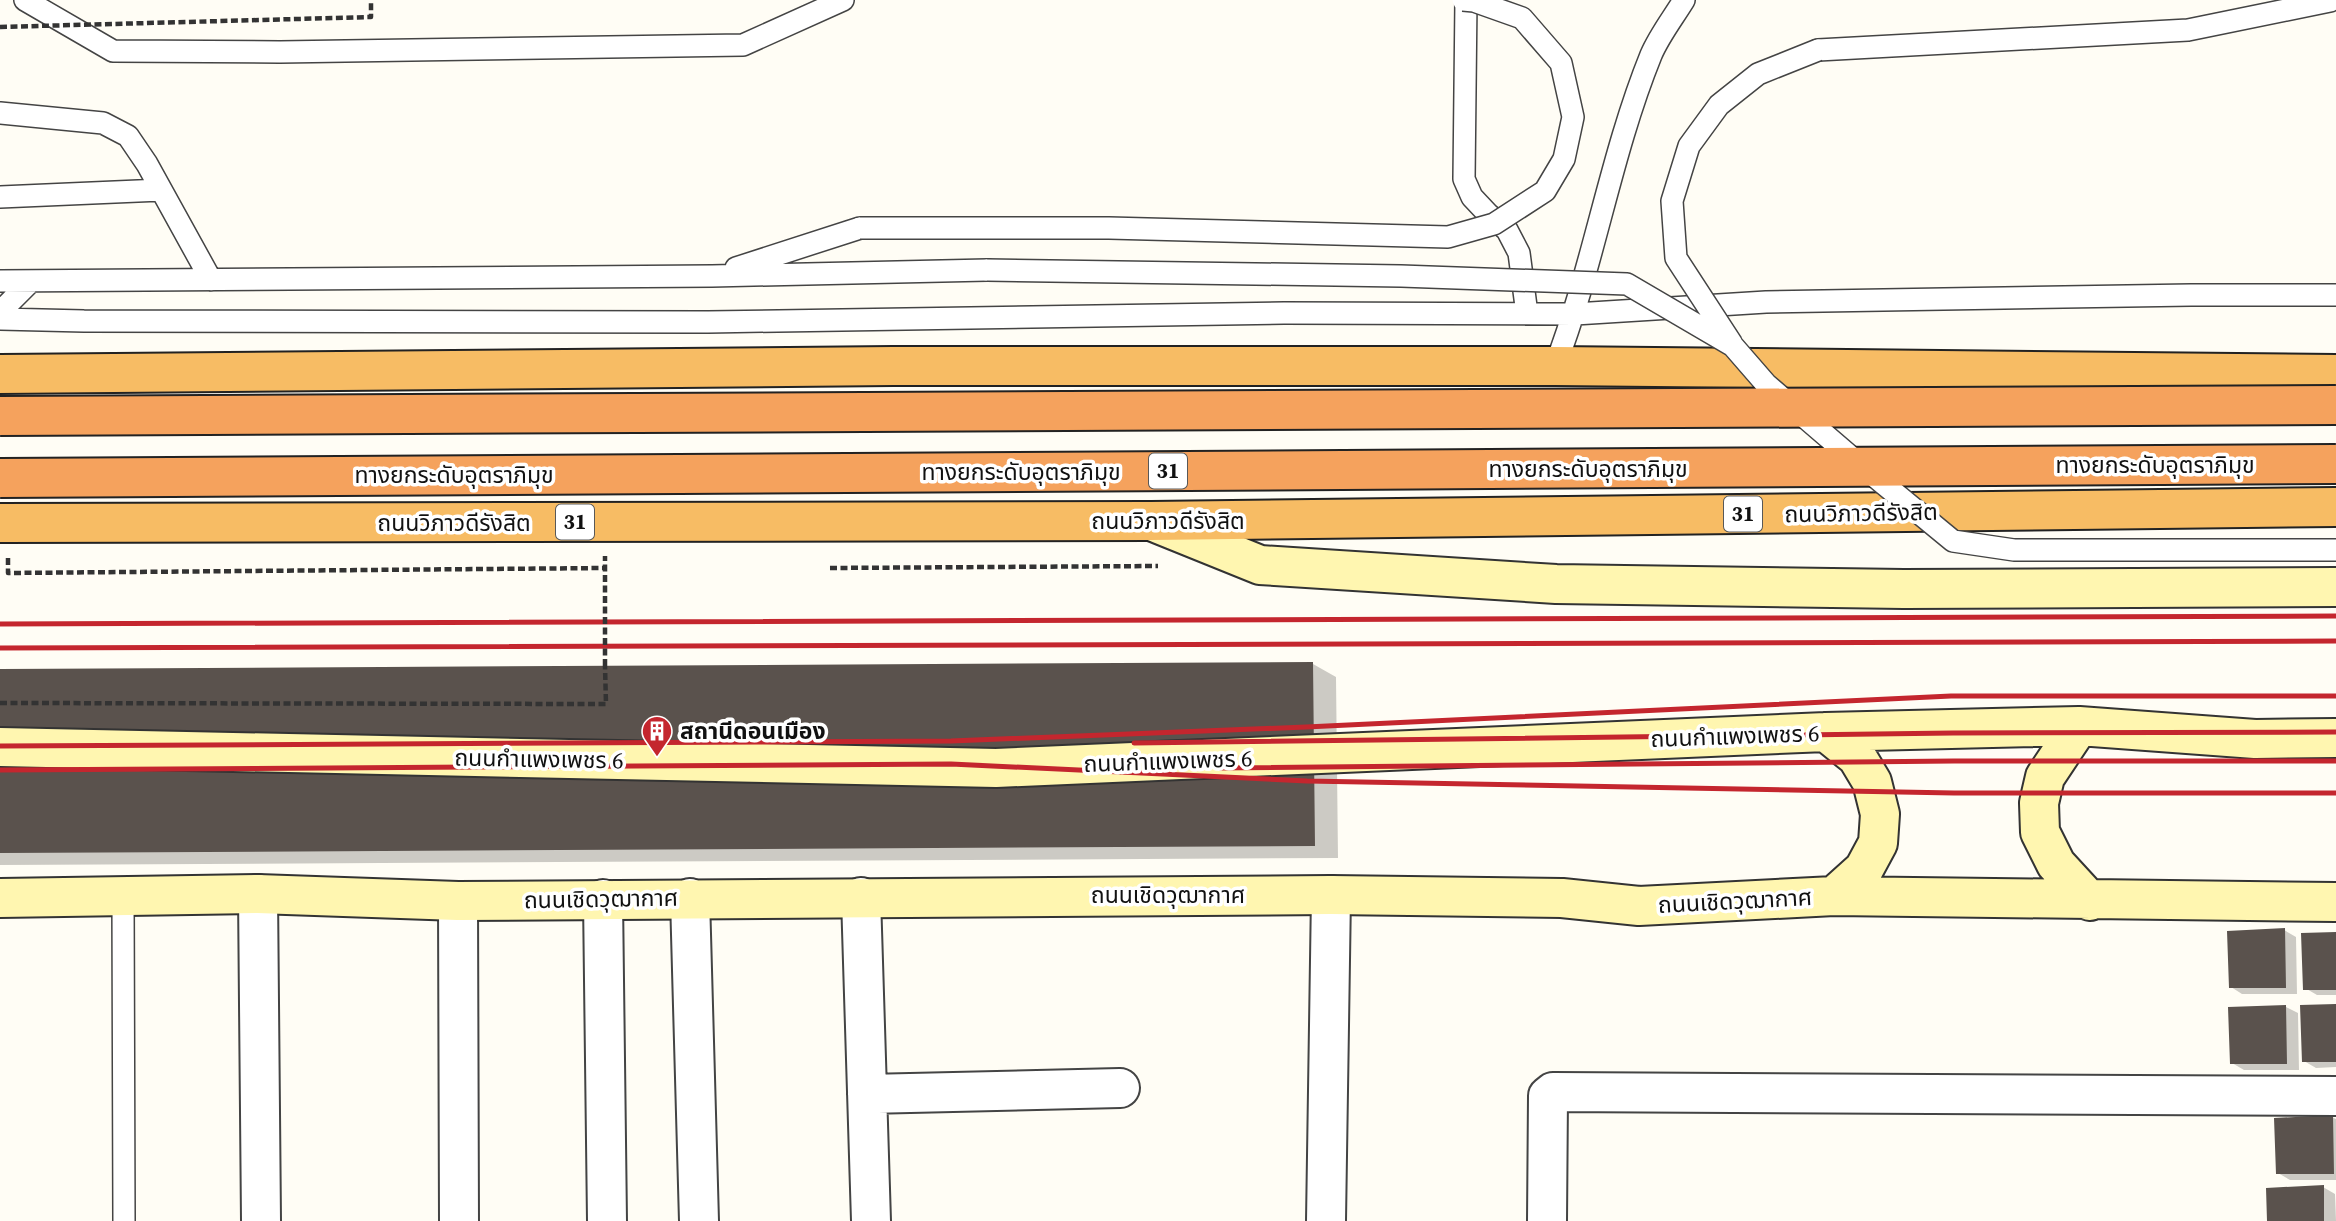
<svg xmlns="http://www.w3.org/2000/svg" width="2336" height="1221" font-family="'Source Serif 4','Noto Sans Thai',serif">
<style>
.shadow{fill:#0003}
.building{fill:#5a524d}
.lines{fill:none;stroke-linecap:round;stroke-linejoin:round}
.service-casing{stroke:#444;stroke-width:24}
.minor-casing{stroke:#444;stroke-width:42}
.secondary-casing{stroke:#333;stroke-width:42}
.trunk-casing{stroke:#222;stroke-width:42}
.path{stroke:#333;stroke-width:4.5;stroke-dasharray:7 3.5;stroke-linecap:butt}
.service{stroke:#fff;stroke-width:21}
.minor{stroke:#fff;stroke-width:38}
.secondary{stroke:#fff6b0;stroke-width:38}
.trunk{stroke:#f7bc64;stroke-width:38}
.rail{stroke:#c4262e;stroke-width:5}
.service-bridge-casing{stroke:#444;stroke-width:24;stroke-linecap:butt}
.motorway-bridge-casing{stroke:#222;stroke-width:42;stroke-linecap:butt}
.path-bridge{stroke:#333;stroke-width:4.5;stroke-dasharray:7 3.5;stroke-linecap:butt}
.service-bridge{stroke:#fff;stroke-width:21}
.motorway-bridge{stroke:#f5a25d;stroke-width:38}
.labels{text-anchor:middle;stroke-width:7;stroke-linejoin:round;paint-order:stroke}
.shield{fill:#fff;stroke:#585858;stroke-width:2}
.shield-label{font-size:21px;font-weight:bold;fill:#111}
.street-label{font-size:23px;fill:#111;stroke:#fff}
.poi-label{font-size:23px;font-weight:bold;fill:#111;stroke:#fff;text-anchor:start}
</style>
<rect width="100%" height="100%" fill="#fffdf5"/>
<!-- shadow -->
<path class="shadow" d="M1313,664L1336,677L1338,858L0,865V671Z
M2284,930L2296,937L2297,994H2242L2231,987Z
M2336,933V995H2317L2305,988Z
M2336,1005V1067L2316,1068L2304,1061Z
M2286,1007L2298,1013L2299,1070H2244L2232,1063Z
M2332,1117L2336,1119V1180H2290L2278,1173Z
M2323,1187L2335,1194L2336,1221H2269Z"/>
<!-- building -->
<path class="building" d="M1313,662L1315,846L0,853V669Z
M2285,928L2286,988H2229L2227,931Z
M2336,932V990H2303L2301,933Z
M2336,1004V1062H2302L2300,1005Z
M2286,1005L2287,1064H2230L2228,1007Z
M2333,1115L2334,1174H2276L2274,1118Z
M2324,1185V1221H2267L2266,1188Z"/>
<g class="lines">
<!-- service casing -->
<g class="service-casing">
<path id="service" d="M25,0L113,51L280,52L743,45L843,0
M1466,0L1464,179L1472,197L1488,214L1507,230L1519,253L1527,314
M1818,50L2188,30L2330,1
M0,113L103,123L128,136L147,164L211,280
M0,197L161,190
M736,268L860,228
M0,281L712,276L987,270
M0,312L31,281
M0,319L84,321L708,322L1284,313L1575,314L1766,302L2191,295H2336
M1555,366C1594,265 1610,156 1651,55C1659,36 1673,18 1684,0
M123,896L124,1221"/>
</g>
<!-- minor casing -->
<g class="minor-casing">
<path id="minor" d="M258,894L261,1221
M861,897L871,1221
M690,898L699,1221
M603,899L607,1221
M458,901L459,1221
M867,1094L1120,1088
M1326,1221L1331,895
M1547,1221L1548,1096L1553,1092L2336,1096"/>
</g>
<!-- secondary casing -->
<g class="secondary-casing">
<path id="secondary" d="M1151,521L1260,565L1556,584L1904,589L2336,587
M2079,726L2045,777L2039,803L2040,832L2056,864L2090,901
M1826,732L1857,757L1872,782L1880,814L1878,843L1864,869L1834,896
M0,747L996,768L1826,732L2079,726L2255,739L2336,738
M0,898L258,894L458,901L1331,895L1562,898L1639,906L1834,896L2336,902"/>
</g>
<!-- trunk casing -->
<g class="trunk-casing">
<path id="trunk" d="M0,374L893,366H1555L2336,374
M0,523L1151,521L2336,507"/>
</g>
<!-- path -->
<path class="path" d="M8,558V573L605,568
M830,568L1158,566
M0,703L606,704L605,666"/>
<!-- service -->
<use href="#service" class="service"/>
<!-- minor -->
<use href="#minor" class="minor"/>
<!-- secondary -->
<use href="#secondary" class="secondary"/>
<!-- trunk -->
<use href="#trunk" class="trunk"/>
<!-- rail -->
<path class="rail" d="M0,624L2336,616
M0,648L2336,641
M1134,743L1953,733L2336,732
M0,746L951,741L1306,727L1951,696H2336
M1218,768L1954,761H2336
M0,770L951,764L1307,781L1954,793H2336"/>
<!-- service-bridge casing -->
<g class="service-bridge-casing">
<path id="service-bridge" d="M860,228H1109L1448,237L1494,224L1545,191L1564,159L1573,117L1561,63L1522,18L1474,1L1463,0
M987,270L1401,276L1627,284L1733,346L1766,384L1851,457L1953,541L2014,550H2336
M1732,344L1676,258L1672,201L1689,146L1719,105L1758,74L1818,50"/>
</g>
<!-- motorway-bridge casing -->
<g class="motorway-bridge-casing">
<path id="motorway-bridge" d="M0,416L2336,405
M0,478L2336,464"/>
</g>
<!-- path-bridge -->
<path class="path-bridge" d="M0,27L371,17V0
M605,666V556"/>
<!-- service-bridge -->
<use href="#service-bridge" class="service-bridge"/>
<!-- motorway-bridge -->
<use href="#motorway-bridge" class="motorway-bridge"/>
</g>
<!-- icons -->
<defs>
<g id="building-pin" transform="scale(1.575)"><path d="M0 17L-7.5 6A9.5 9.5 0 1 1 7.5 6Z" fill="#c4262e" stroke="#fff"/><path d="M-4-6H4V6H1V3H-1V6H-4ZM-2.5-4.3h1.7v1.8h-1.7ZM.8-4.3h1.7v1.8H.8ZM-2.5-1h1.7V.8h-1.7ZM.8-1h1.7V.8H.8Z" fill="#fff"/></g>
</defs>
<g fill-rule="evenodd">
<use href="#building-pin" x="657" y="731"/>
</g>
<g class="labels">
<!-- shield labels -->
<g class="shield">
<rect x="1149" y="453.5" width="38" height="35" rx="5"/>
<rect x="1724" y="496.5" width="38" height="35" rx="5"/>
<rect x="556" y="504.5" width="38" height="35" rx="5"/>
</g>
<g class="shield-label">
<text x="1168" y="478">31</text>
<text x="1743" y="521">31</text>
<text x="575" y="529">31</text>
</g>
<!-- street labels -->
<g class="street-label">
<text x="2155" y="473">ทางยกระดับอุตราภิมุข</text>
<text x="1588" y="477">ทางยกระดับอุตราภิมุข</text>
<text x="1021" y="480">ทางยกระดับอุตราภิมุข</text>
<text x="454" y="483">ทางยกระดับอุตราภิมุข</text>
<text transform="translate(1861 513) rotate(-1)" y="8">ถนนวิภาวดีรังสิต</text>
<text x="1168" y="529">ถนนวิภาวดีรังสิต</text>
<text x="454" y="531">ถนนวิภาวดีรังสิต</text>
<text transform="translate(1735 736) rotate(-2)" y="8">ถนนกำแพงเพชร 6</text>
<text transform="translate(539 759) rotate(1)" y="8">ถนนกำแพงเพชร 6</text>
<text transform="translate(1168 761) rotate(-2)" y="8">ถนนกำแพงเพชร 6</text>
<text x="1168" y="903">ถนนเชิดวุฒากาศ</text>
<text transform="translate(601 899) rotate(-1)" y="8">ถนนเชิดวุฒากาศ</text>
<text transform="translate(1735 901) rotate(-3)" y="8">ถนนเชิดวุฒากาศ</text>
</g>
<!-- poi labels -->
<g class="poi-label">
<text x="680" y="739">สถานีดอนเมือง</text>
</g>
</g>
</svg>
